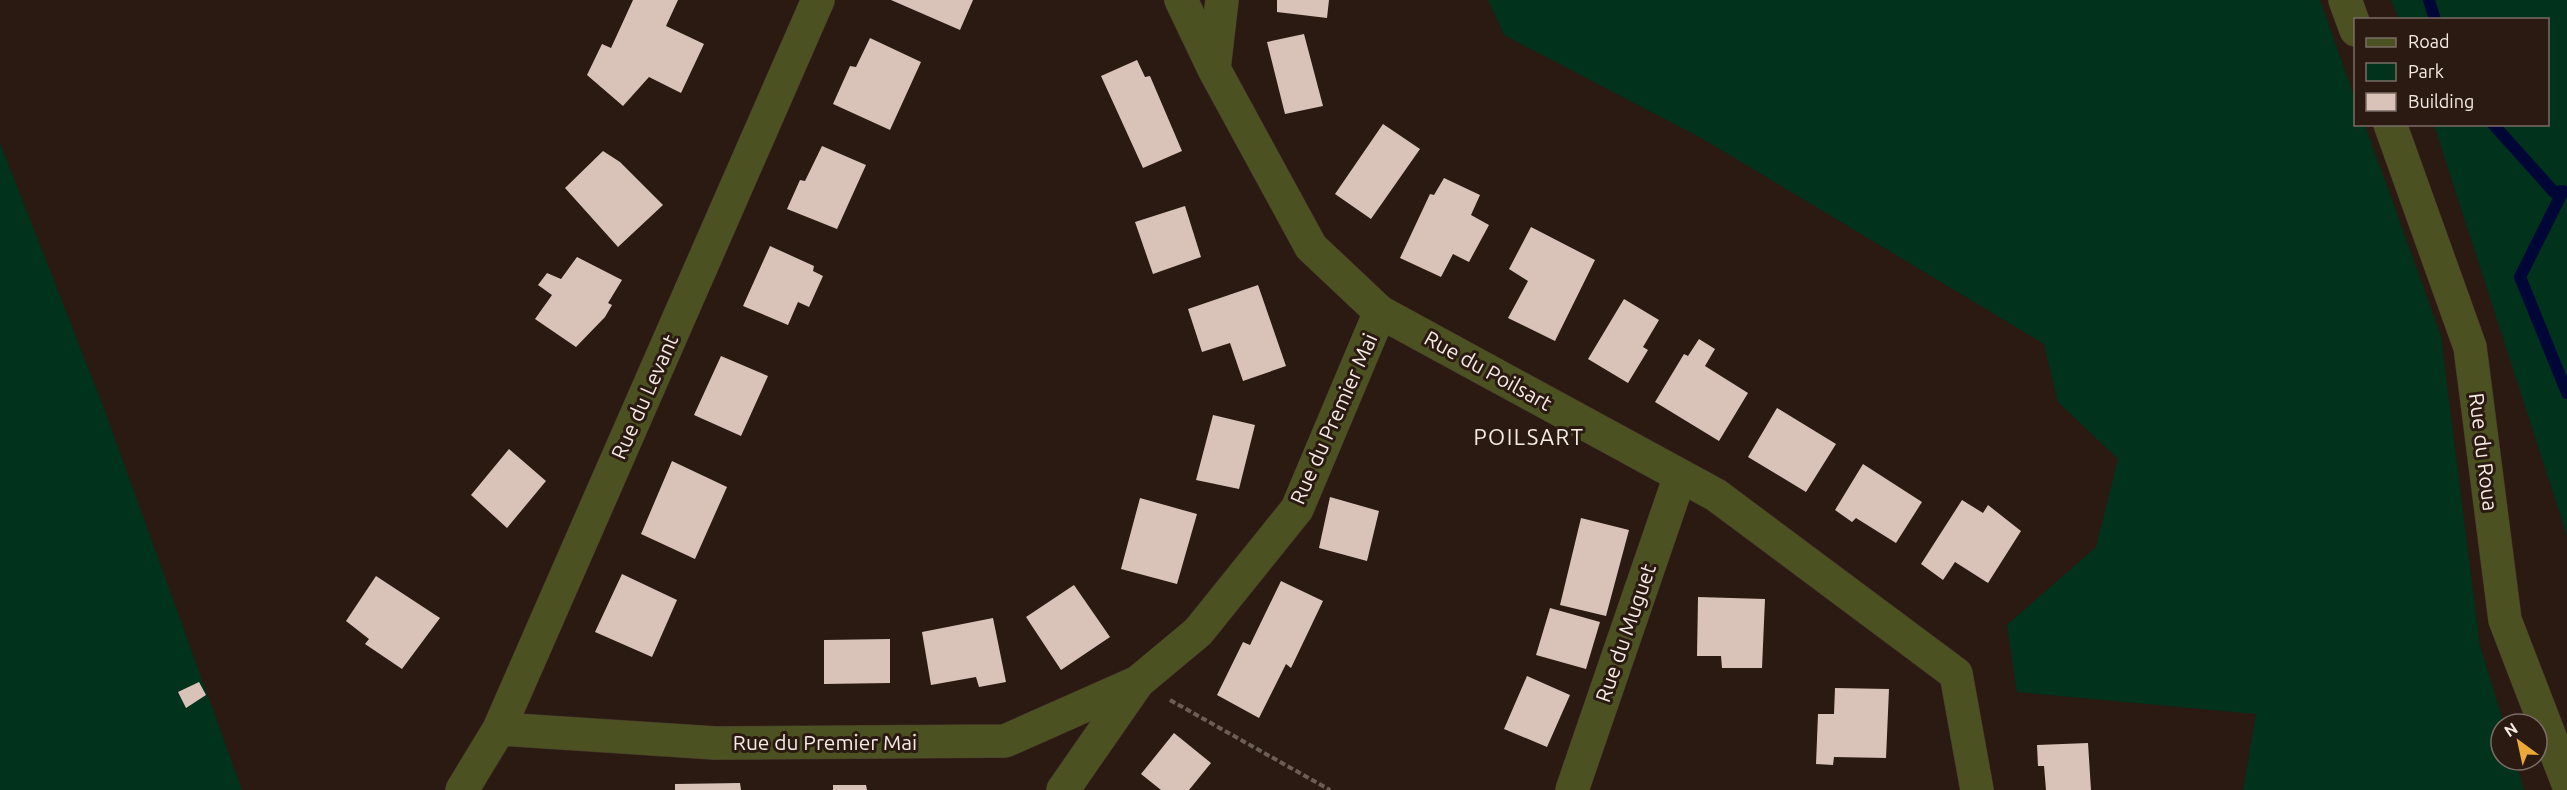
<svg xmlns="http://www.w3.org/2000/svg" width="2567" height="790" font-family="Ubuntu,sans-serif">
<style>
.green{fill:#00321c}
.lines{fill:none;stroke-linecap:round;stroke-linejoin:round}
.stream{stroke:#000736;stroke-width:12}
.building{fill:#d9c3b8}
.minor-casing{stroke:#46372f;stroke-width:34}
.path{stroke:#6c5d56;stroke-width:4;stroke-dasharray:6 3;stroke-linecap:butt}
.minor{stroke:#4c5122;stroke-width:33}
.labels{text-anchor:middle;stroke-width:6;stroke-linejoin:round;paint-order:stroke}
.street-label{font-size:21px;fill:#f5eae4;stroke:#2a1a12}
.neighbourhood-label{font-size:22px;letter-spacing:1.5px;fill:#f5eae4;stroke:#2a1a12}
</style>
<rect width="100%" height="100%" fill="#2a1a12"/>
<!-- green -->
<path class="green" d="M1488,0H2320L2355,99L2356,124L2365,125L2441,336L2480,646L2504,724H2501V760H2515L2524,790H2243L2256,714L2017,692L2007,625L2096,547L2118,459L2058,402L2044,344L1703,139L1504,35Z
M2391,0H2567V536L2434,125L2548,124V20L2399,19Z
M0,143L102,403L242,790H0Z"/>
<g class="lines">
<!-- stream -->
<path class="stream" d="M2429,0L2435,20
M2493,124L2554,192L2563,191L2520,277L2567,393"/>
</g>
<!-- building -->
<path class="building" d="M633,0H678L666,26L704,44L681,93L649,77L623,106L587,75L602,44L611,48Z
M891,0H973L960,30Z
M1277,0H1329L1327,18L1277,12Z
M1304,34L1323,106L1285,114L1267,42Z
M870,38L921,62L890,130L833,104L850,66L856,67Z
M1137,60L1145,77L1150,76L1182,151L1143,168L1101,76Z
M1383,124L1420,149L1371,219L1335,194Z
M822,146L866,165L837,229L787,209L800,180L805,181Z
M603,151L620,162L663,205L618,247L565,188Z
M1444,178L1480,195L1471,215L1489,225L1469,262L1453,254L1441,277L1400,258L1430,194L1434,195Z
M1185,206L1201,257L1153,274L1135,222Z
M1531,227L1595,260L1555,341L1508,318L1528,281L1509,269Z
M770,246L814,266L813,271L823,276L809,307L798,302L788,325L743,306Z
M577,257L622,280L608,303L612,305L605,317L576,347L535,319L552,295L538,285L547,273L561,279Z
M1258,285L1286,366L1243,381L1230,343L1202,352L1188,309Z
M1624,299L1659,320L1643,347L1648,350L1628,383L1588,359Z
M1699,339L1715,349L1705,366L1748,393L1719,441L1655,402L1684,354L1688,356Z
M721,356L768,376L741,436L694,415Z
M1777,408L1836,444L1806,492L1748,457Z
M1213,415L1255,425L1239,489L1196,480Z
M509,449L546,481L507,528L471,495Z
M672,461L727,487L695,559L641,534Z
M1863,464L1922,502L1896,543L1856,518L1852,522L1835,510Z
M1330,497L1379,511L1367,561L1319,548Z
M1140,498L1197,514L1177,584L1121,569Z
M1962,500L1983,513L1988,505L2021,531L1988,583L1955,562L1943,580L1921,564Z
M1581,518L1629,530L1606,616L1560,605Z
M622,574L677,600L652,657L595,632Z
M376,576L440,618L402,669L365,644L369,639L346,621Z
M1281,581L1323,601L1291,668L1286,664L1259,718L1217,695L1243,642L1250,645Z
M1074,585L1110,637L1061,670L1026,617Z
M1698,597L1765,599L1762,668H1722L1721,656H1697Z
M1550,608L1600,622L1586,669L1536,655Z
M993,618L1006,682L979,687L976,677L931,685L922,632Z
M890,639V683L824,684V640Z
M1527,676L1570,695L1547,747L1504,729Z
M199,682L206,695L186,708L178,692Z
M1835,688L1889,689L1886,758L1834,757L1833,765L1816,764L1818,714H1834Z
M1174,733L1211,763L1189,790H1161L1141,774Z
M2088,743L2091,790H2046L2044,766H2038L2037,745Z
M740,783L741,790H675V784Z
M833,785H866L867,790H833Z"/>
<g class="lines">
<!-- minor casing -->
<g class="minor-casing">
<path id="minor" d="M1181,0L1214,69L1311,247L1380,312L1716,495L1956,674L1977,790
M2345,0L2356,30
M1214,69L1222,0
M2390,124L2470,347L2505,620L2567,781
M499,729L715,743L1005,741L1138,682
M462,790L499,729L818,0
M1063,790L1138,682L1198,632L1297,509L1380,312
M1572,790L1680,476"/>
</g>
<!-- path -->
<path class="path" d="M1170,700L1330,790"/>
<!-- minor -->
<use href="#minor" class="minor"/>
</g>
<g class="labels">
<!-- street labels -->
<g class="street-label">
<text transform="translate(1488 371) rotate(29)" y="7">Rue du Poilsart</text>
<text transform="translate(645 397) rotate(-66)" y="7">Rue du Levant</text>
<text transform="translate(1334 419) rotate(-66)" y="7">Rue du Premier Mai</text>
<text transform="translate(2483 452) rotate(83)" y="7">Rue du Roua</text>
<text transform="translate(1626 633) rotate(-71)" y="7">Rue du Muguet</text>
<text x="825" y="750">Rue du Premier Mai</text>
</g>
<!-- neighbourhood labels -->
<g class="neighbourhood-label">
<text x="1529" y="445">POILSART</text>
</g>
</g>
<!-- legend -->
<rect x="2354" y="18" width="195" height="108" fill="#2a1a12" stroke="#7b6d66" stroke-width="1.5"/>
<rect x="2366" y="38" width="30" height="9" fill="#4c5122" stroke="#7b6d66" stroke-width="1.5"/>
<text x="2408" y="48" font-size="18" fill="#f5eae4">Road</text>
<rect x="2366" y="63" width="30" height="18" fill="#00321c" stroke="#7b6d66" stroke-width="1.5"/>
<text x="2408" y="78" font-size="18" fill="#f5eae4">Park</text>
<rect x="2366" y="93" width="30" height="18" fill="#d9c3b8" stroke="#7b6d66" stroke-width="1.5"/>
<text x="2408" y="108" font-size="18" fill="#f5eae4">Building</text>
<!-- north arrow -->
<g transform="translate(2519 742) rotate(327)"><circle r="28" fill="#2a1a12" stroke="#7b6d66" stroke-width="1.5"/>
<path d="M0-4.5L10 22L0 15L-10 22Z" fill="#eca93a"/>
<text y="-9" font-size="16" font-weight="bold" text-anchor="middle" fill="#f5eae4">N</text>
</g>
</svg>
